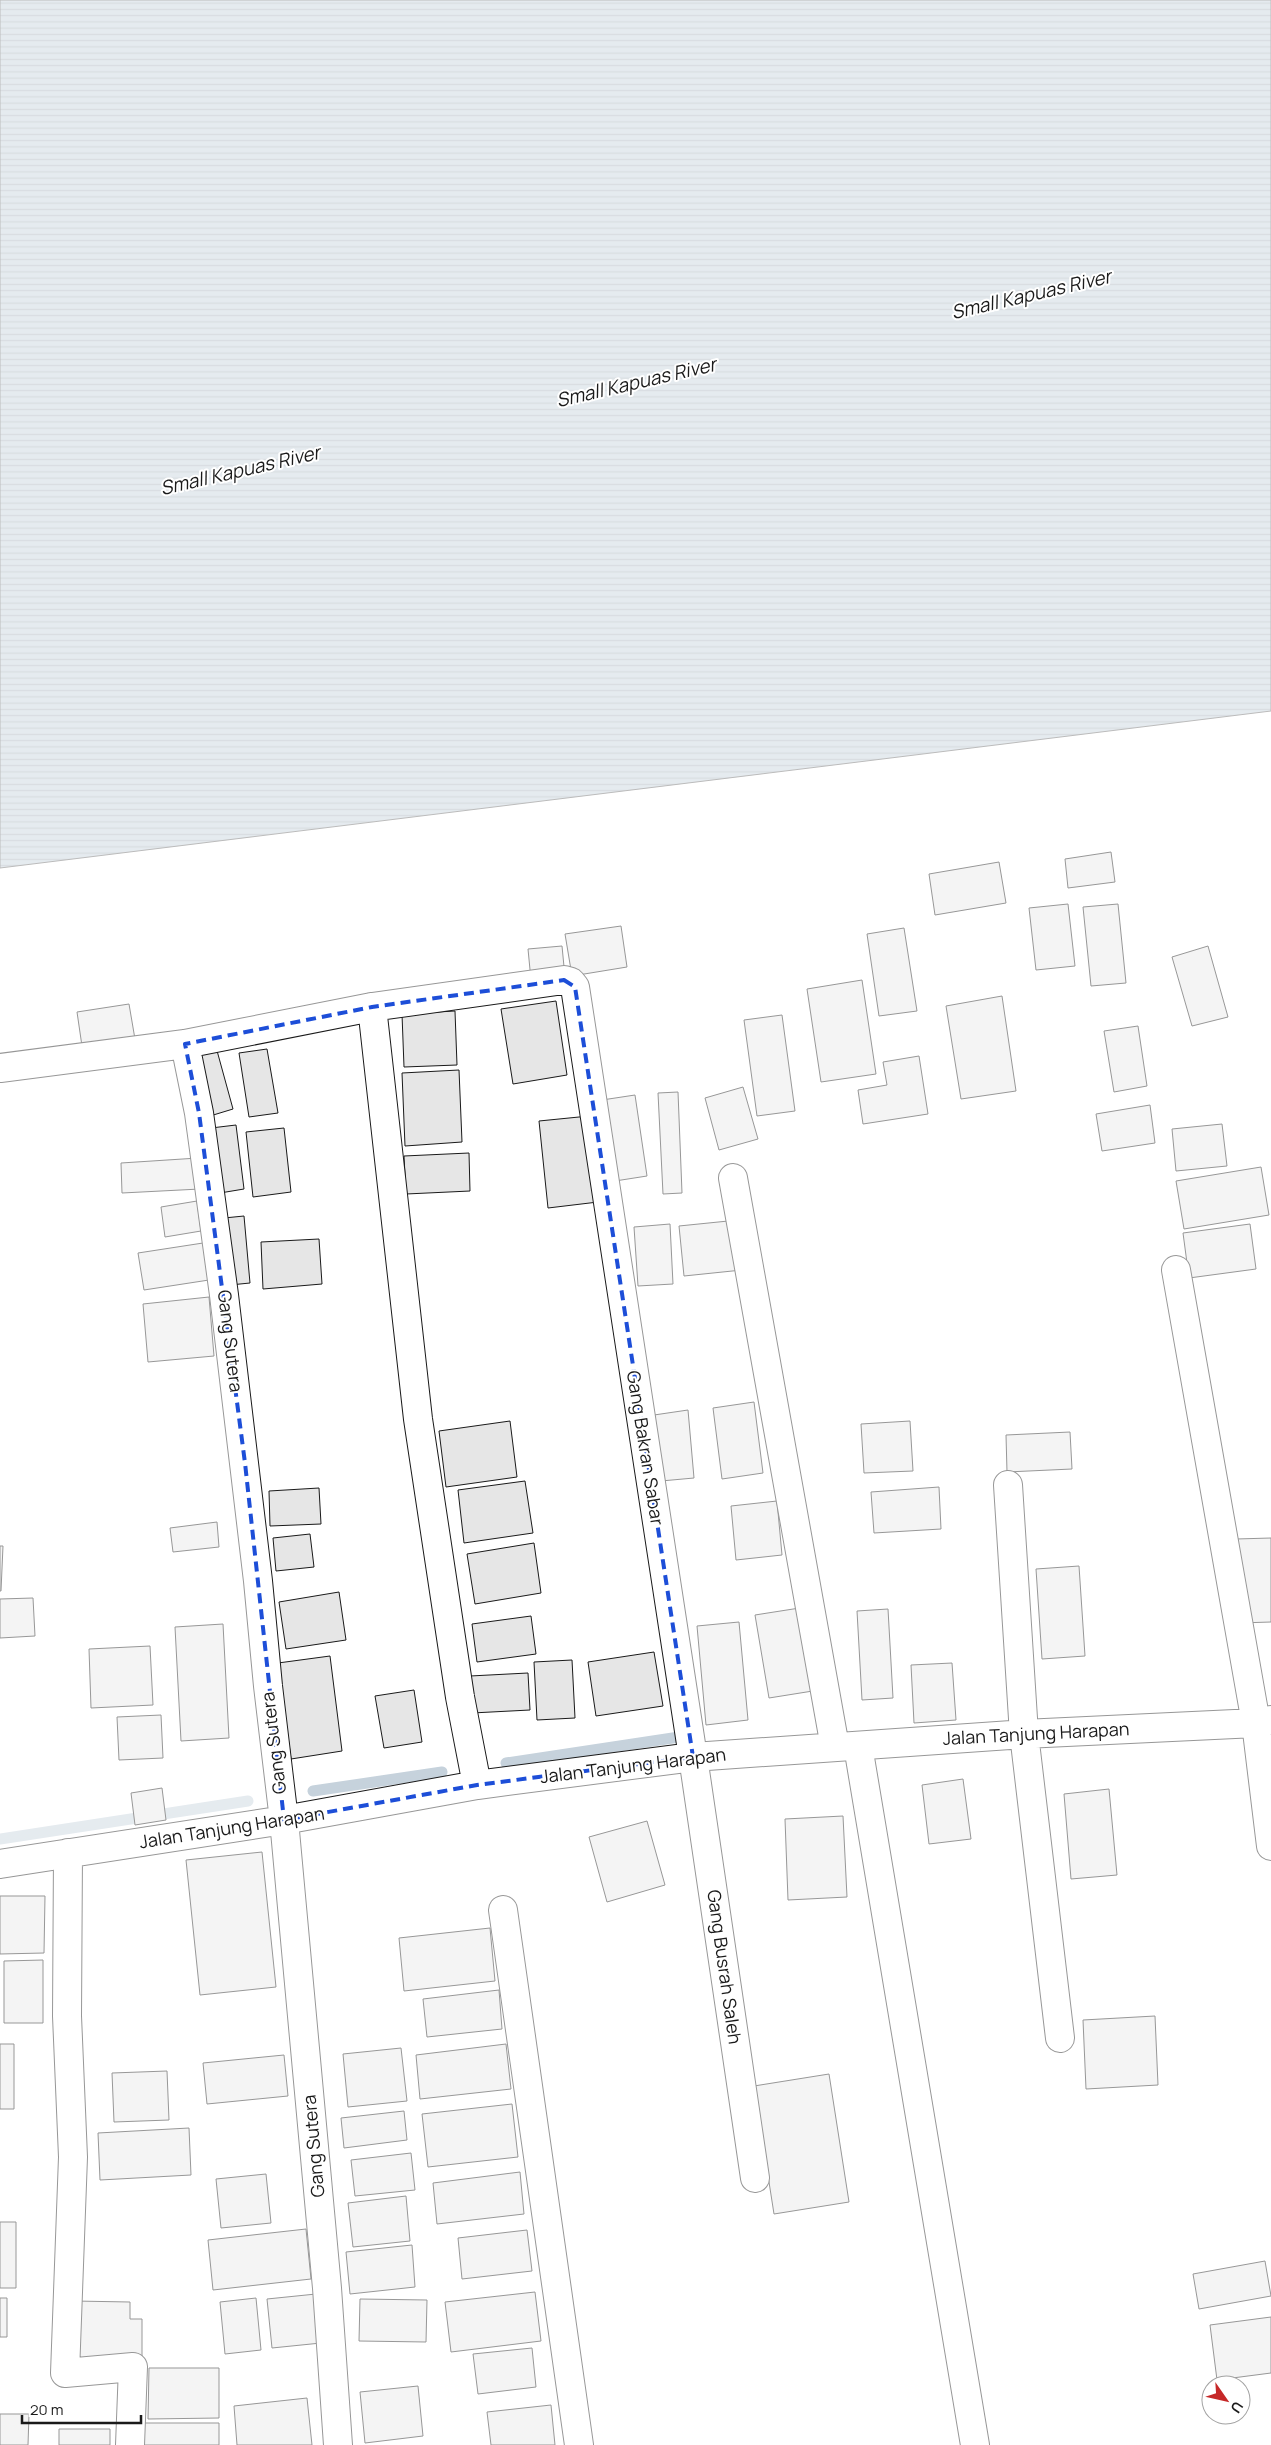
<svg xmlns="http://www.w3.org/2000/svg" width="1271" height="2445" font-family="Manrope,sans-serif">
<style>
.water{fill:url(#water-rules);stroke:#6a6a6a}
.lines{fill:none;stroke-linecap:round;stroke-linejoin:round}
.stream{stroke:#c6d2dc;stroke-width:11}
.building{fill:#e6e6e6;stroke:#1a1a1a}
.minor-casing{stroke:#1a1a1a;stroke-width:30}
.minor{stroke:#fff;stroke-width:28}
.marked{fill:none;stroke:#1d4ed8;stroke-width:4;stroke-dasharray:10 6;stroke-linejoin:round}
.labels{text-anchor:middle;stroke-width:4;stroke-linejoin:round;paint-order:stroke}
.street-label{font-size:18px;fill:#1a1a1a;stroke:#fff}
.water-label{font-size:19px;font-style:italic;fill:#1a1a1a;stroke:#fff}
</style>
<defs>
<pattern id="water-rules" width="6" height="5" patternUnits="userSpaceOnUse" patternTransform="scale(1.25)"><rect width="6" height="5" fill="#c6d2dc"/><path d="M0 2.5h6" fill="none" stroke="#aab4bc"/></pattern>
</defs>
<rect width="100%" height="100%" fill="#fff"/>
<!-- water -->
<path class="water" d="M0,0H1271V711L0,868Z"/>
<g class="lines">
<!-- stream -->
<path class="stream" d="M506,1763L686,1736
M313,1791L442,1772
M0,1839L248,1801"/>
</g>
<!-- building -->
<path class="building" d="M1111,852L1115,882L1068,888L1065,859Z
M999,862L1006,903L935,915L929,874Z
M1068,904L1075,966L1036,970L1029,908Z
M1118,904L1126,983L1091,986L1083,907Z
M621,926L627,967L572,976L565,934Z
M904,928L917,1011L879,1016L867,934Z
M562,946L565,977L531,980L528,949Z
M1208,946L1228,1017L1192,1026L1172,957Z
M862,980L876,1074L821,1082L807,989Z
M1002,996L1016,1091L961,1099L946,1006Z
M556,1001L567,1075L513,1084L501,1009Z
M129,1004L136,1045L83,1053L77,1012Z
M455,1011L457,1065L404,1067L402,1014Z
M782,1015L795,1111L757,1116L744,1020Z
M1138,1026L1147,1086L1114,1092L1104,1031Z
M216,1047L233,1109L210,1116L193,1054Z
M267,1049L278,1113L249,1117L239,1053Z
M919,1056L928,1114L863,1124L858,1090L887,1085L883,1062Z
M459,1070L462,1142L405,1146L402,1073Z
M743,1087L758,1139L719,1150L705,1098Z
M678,1092L682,1193L663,1194L658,1093Z
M635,1095L647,1176L615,1181L602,1100Z
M1150,1105L1155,1143L1102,1151L1096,1114Z
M589,1116L598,1202L548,1208L539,1121Z
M1222,1124L1227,1166L1176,1171L1172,1129Z
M236,1125L244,1189L220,1193L211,1128Z
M284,1128L291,1192L253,1197L246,1132Z
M469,1153L470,1191L406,1194L404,1156Z
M198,1158L200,1189L122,1193L121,1163Z
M1261,1167L1269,1215L1184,1229L1176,1181Z
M197,1201L201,1231L165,1237L161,1207Z
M244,1216L250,1283L230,1285L224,1218Z
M738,1220L742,1270L684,1276L679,1226Z
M670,1224L673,1284L638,1286L634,1227Z
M1250,1224L1256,1269L1189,1278L1183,1233Z
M319,1239L322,1284L263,1289L261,1242Z
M203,1243L209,1280L144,1290L138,1253Z
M209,1297L214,1356L148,1362L143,1304Z
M754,1402L763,1473L722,1479L713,1408Z
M688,1410L694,1478L661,1481L654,1415Z
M510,1421L517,1477L446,1487L439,1431Z
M910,1421L913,1471L864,1473L861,1424Z
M1070,1432L1072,1469L1007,1472L1006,1435Z
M525,1481L533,1533L464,1543L458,1490Z
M939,1487L941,1529L874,1533L871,1492Z
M319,1488L321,1524L270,1526L269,1491Z
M777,1501L782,1555L736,1560L731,1506Z
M217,1522L219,1547L173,1552L170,1528Z
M310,1534L314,1567L276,1571L273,1538Z
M1271,1538V1622L1239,1623L1236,1539Z
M534,1543L541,1593L475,1604L467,1554Z
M0,1546H3L1,1591H0Z
M1079,1566L1085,1656L1042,1659L1036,1569Z
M339,1592L346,1640L286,1649L279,1602Z
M33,1598L35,1636L0,1638V1599Z
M806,1607L819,1690L769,1698L755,1615Z
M888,1609L893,1698L862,1700L857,1611Z
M531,1616L536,1654L477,1662L472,1624Z
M739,1622L748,1720L706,1725L697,1626Z
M223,1624L229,1738L181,1741L175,1627Z
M150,1646L153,1705L91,1708L89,1649Z
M654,1652L663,1706L596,1716L588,1662Z
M330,1656L342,1751L291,1759L278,1663Z
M572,1660L575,1718L537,1720L534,1662Z
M952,1663L956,1720L914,1723L911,1665Z
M528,1673L530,1710L472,1713L470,1676Z
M414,1690L422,1742L384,1748L375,1696Z
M161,1715L163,1758L119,1760L117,1717Z
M963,1779L971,1839L929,1844L922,1785Z
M162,1788L166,1820L135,1825L131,1793Z
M1109,1789L1117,1875L1071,1879L1064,1794Z
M843,1816L847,1897L788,1900L785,1819Z
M647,1821L665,1885L607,1902L589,1837Z
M262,1852L276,1987L200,1995L186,1860Z
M0,1896H45L44,1953L0,1954Z
M490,1928L495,1981L404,1991L399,1938Z
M43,1960V2023H4V1961Z
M499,1990L502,2029L427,2037L423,1999Z
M1155,2016L1158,2085L1086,2089L1083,2020Z
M0,2044H14V2109H0Z
M506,2044L511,2089L420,2099L416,2055Z
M401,2048L407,2101L348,2107L343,2054Z
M284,2055L288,2096L207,2104L203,2063Z
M167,2071L169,2120L114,2122L112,2073Z
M829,2074L849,2202L774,2214L754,2086Z
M512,2104L518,2157L428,2167L422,2114Z
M404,2111L407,2140L344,2148L341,2118Z
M189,2128L191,2175L100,2180L98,2133Z
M411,2153L415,2190L355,2196L351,2160Z
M520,2172L524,2214L437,2224L433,2183Z
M266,2174L271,2223L221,2228L216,2179Z
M406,2196L410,2241L353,2247L348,2203Z
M0,2222H16V2288H0Z
M306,2229L311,2279L213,2290L208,2240Z
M527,2230L532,2271L462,2279L458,2238Z
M412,2245L415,2287L350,2294L346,2252Z
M1265,2261L1271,2296L1199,2309L1193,2274Z
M535,2292L541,2341L451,2352L445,2302Z
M316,2294L321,2343L272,2348L267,2299Z
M0,2298H7V2337H0Z
M256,2298L261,2350L225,2354L220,2302Z
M360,2299L427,2300L426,2342L359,2341Z
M74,2301L130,2302V2319H142V2358H73Z
M1271,2317V2373L1217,2380L1210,2325Z
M532,2348L536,2387L478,2394L473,2354Z
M149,2368H219V2418L148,2419Z
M418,2386L423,2436L365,2443L360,2392Z
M307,2398L312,2445H237L234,2406Z
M551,2405L555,2445H491L487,2412Z
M0,2414H29L28,2445H0Z
M143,2423H219V2445H143Z
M59,2429H110V2445H59Z"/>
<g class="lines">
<!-- minor casing -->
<g class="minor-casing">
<path id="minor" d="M372,1007L418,1419L460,1697L477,1785
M185,1044L199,1113L224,1295L258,1581L268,1686L284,1820L327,2288L338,2445
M0,1068L185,1044L372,1007L564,980L571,982L575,987L693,1757L755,2178
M733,1178L835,1747
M1176,1270L1256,1723L1271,1846
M1008,1485L1024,1734L1060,2038
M858,1746L975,2445
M68,1853L67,2016L73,2157L65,2373L133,2367L130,2445
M0,1864L284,1820L477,1785L693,1757L1024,1734L1256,1723L1271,1720
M503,1910L579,2445"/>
</g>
<!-- minor -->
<use href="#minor" class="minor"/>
</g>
<!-- marked area -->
<path d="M0 0H1271V2445H0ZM564,980L575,987L693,1757L477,1785L284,1820L245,1463L199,1113L185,1044L372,1007Z" fill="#fff" fill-opacity=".55" fill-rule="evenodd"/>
<path class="marked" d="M564,980L575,987L693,1757L477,1785L284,1820L245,1463L199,1113L185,1044L372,1007Z"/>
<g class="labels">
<!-- street labels -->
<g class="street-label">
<text transform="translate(230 1341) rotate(83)" y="6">Gang Sutera</text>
<text transform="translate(645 1448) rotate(81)" y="6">Gang Bakran Sabar</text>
<text transform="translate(1036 1734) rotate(-3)" y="6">Jalan Tanjung Harapan</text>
<text transform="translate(274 1743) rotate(-97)" y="6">Gang Sutera</text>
<text transform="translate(633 1766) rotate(-7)" y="6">Jalan Tanjung Harapan</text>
<text transform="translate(232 1828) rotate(-9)" y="6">Jalan Tanjung Harapan</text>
<text transform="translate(724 1967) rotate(82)" y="6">Gang Busrah Saleh</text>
<text transform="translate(314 2146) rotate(-95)" y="6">Gang Sutera</text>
</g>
<!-- water labels -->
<g class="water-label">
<text transform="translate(1031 294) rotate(-13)" y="7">Small Kapuas River</text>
<text transform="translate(636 382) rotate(-13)" y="7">Small Kapuas River</text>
<text transform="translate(240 470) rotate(-13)" y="7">Small Kapuas River</text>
</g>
</g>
<!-- north arrow -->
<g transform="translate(1226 2400) rotate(124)"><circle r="24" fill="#ffffff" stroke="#a3a3a3"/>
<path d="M0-4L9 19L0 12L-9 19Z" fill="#c62828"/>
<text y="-8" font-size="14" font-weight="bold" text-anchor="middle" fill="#1a1a1a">U</text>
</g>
<!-- scale -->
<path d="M22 2415v8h119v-8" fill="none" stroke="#1a1a1a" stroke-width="2.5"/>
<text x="30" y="2415" font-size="15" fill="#1a1a1a" stroke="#ffffff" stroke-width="4" paint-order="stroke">20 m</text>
</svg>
